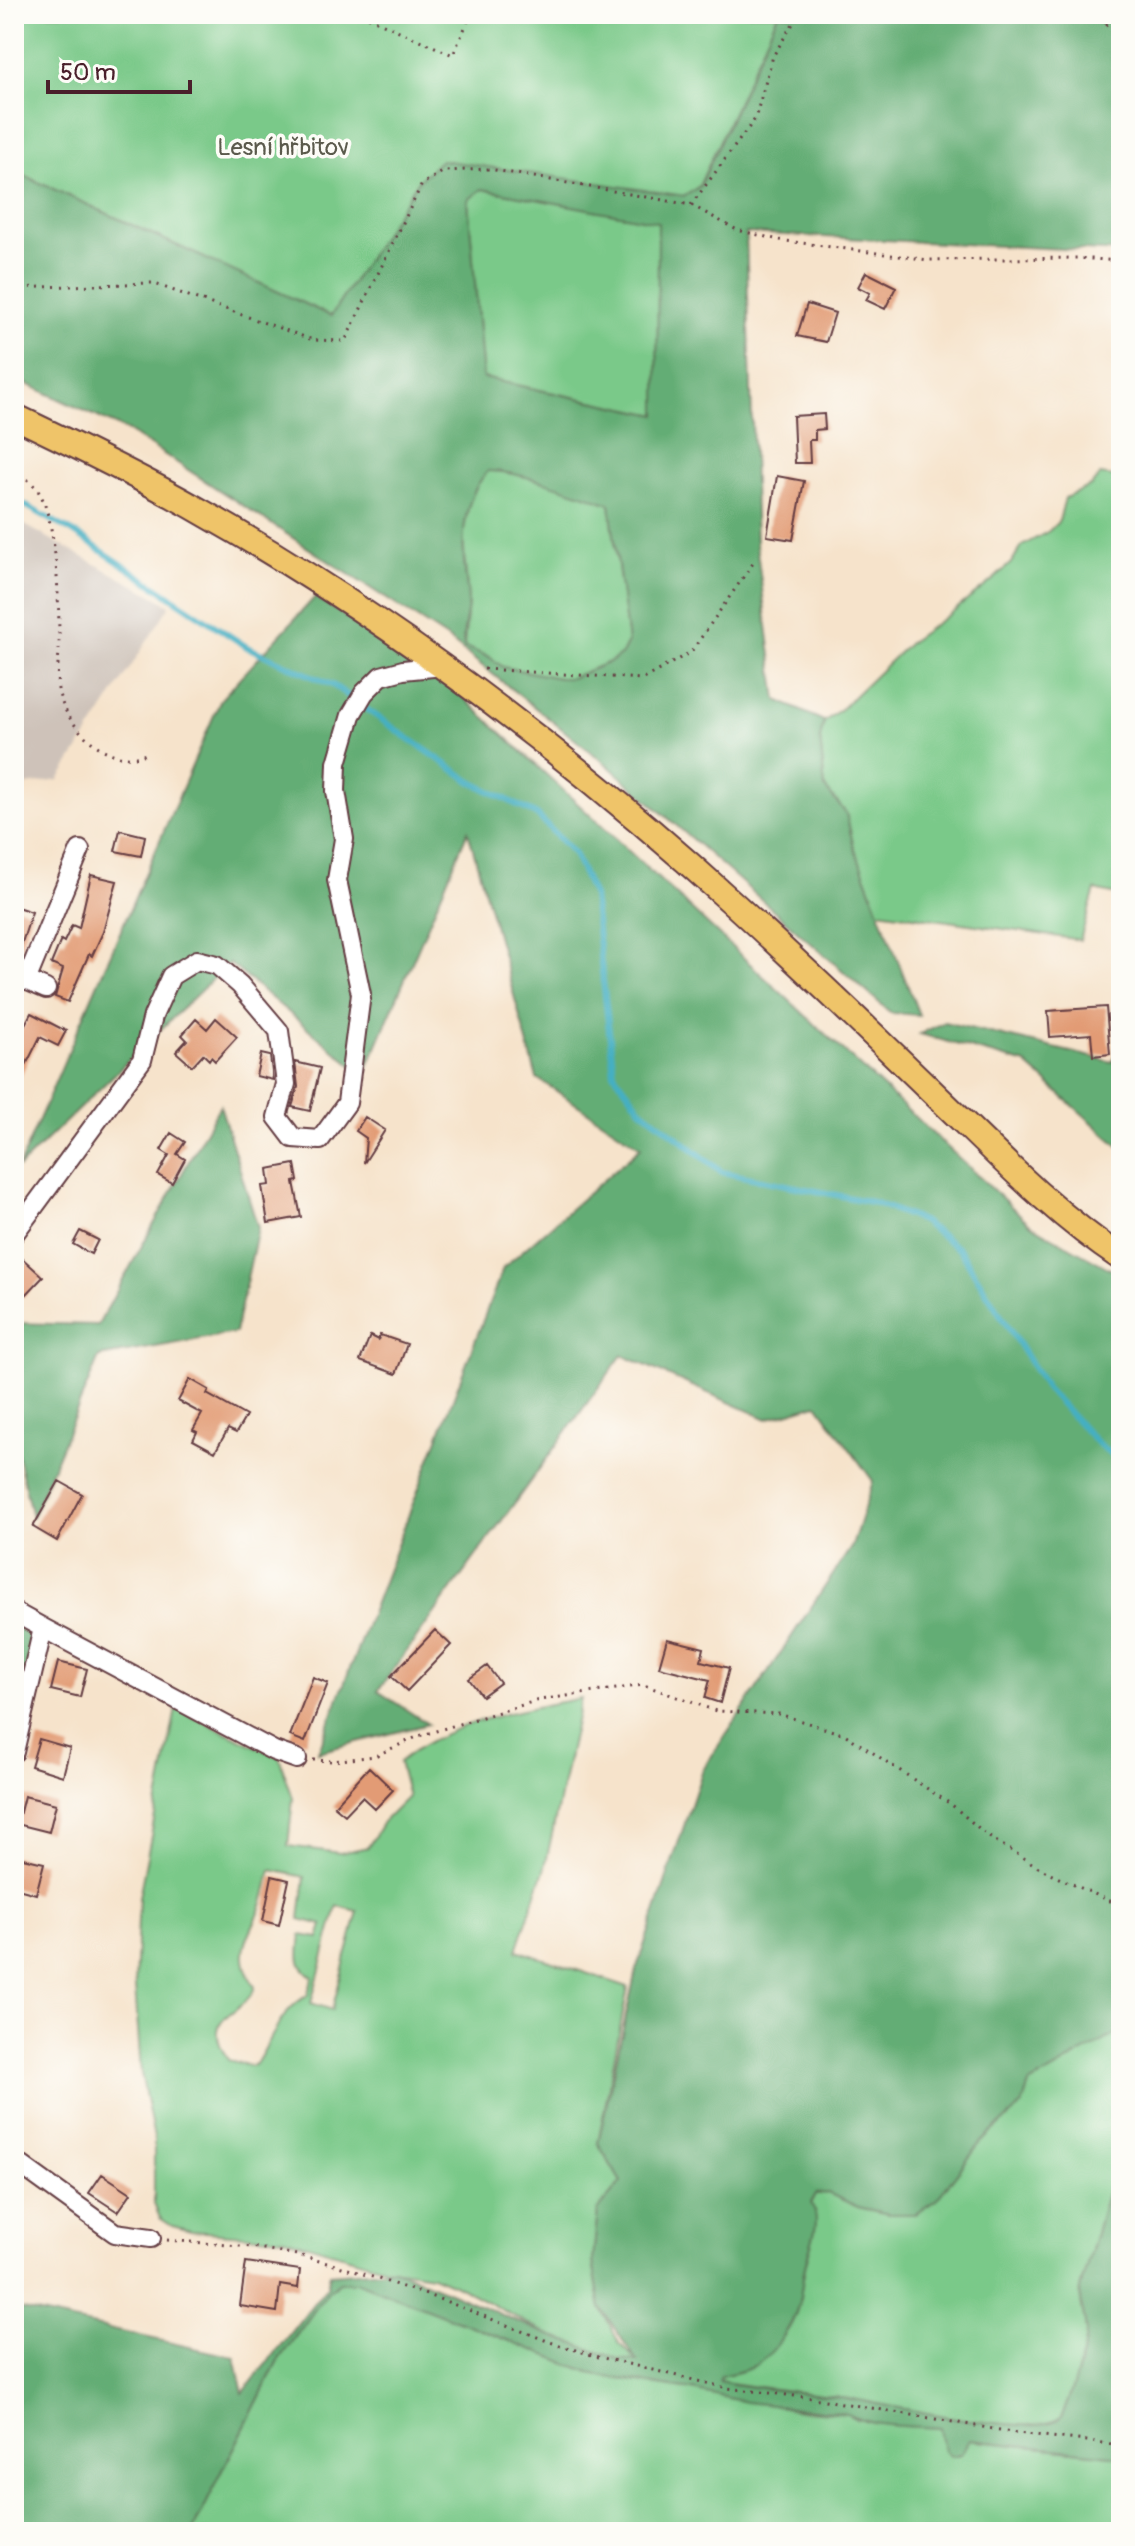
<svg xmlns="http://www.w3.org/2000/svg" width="1135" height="2546" font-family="Pangolin,sans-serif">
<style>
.industrial{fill:#cec2b9}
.green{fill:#7ac989;stroke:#62745a;stroke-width:2;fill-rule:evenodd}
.forest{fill:#63ad75;stroke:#566650;stroke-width:2;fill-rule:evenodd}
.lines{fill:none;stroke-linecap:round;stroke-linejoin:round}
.stream{stroke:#44afc2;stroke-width:6}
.building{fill:#e29b74}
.minor-casing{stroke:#643c43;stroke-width:22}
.major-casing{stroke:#643c43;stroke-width:28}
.path{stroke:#643c43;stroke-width:3;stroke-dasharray:2 6;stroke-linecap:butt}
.minor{stroke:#fff;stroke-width:18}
.major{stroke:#efc469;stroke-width:24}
.labels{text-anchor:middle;stroke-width:7;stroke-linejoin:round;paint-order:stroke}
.park-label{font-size:24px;fill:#5b5a4c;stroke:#fdfcf7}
</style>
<rect width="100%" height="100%" fill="#fdfcf7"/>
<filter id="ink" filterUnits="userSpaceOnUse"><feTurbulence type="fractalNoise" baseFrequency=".0125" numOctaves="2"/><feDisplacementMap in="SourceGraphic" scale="16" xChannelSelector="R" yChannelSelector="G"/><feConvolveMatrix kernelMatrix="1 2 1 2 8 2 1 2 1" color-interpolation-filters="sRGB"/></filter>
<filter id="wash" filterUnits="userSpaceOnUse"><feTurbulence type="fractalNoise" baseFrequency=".006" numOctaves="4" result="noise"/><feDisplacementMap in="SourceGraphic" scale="32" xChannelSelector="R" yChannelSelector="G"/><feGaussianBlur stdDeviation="1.8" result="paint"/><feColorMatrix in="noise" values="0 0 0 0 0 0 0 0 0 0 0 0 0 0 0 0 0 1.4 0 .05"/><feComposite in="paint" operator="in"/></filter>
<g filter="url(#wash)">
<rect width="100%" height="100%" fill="#f6e3cb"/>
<!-- industrial -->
<path class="industrial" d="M14,519L170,605L59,780L27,785L14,814Z"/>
<!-- green -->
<path class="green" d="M14,14H778L699,186L684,197L441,160L418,181L331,316L14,171Z
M482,189L658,222V415L483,378L468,200Z
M488,471C514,469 584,494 610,504L628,642L622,654L612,661L571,678H559L502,667L489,657L464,647L468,602L463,536L470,497L479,481Z
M1100,475L1121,478V896L1095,890L1080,940L879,911L853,844L846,813L825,788L820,738L824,722L843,707L910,642L955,610L994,579L1011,563L1022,546L1049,531L1059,521L1065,498L1091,486Z
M581,1698L545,1867L517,1950L628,1987L598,2143L621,2182L598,2210L593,2261L601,2308L619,2343L639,2363L618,2359L547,2334L456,2285L432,2275L386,2268L284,2238L191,2231L172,2226L160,2218L154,2204V2138L141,2073L135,1986L139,1897L176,1709L279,1757L293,1798L288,1846L340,1853L368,1847L383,1822L408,1797L399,1762C450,1720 518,1711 581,1698ZM271,1870L305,1877L300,1919L323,1925L319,1938L301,1935C299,1955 295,1965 313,1977L307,1996C282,2008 271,2041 256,2064L251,2066L228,2060C197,2013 245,2016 255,1987C233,1953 248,1940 261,1908C266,1896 268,1883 271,1870ZM337,1906L358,1911L332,2010L311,2003Z
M1121,2031V2145L1080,2289C1080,2304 1085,2317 1086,2331C1087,2341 1067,2411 1060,2418C1039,2441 876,2402 840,2397C800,2392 759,2388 719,2381L720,2376C757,2368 791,2340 799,2302C802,2288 803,2273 807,2259C811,2243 820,2219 811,2204L816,2194L828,2193L858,2207L889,2214H915L937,2199L981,2142L1022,2105L1029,2084Z
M340,2282H358L600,2376L692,2390L805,2411L847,2414L856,2419L886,2424L941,2428L942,2441L968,2440L1121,2456V2520L1112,2532H192L277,2362L329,2290Z"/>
<!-- forest -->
<path class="forest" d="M778,14H1121V252L746,233L756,544L777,700L824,721L820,738L825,788L846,813L853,844L919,1015L891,1013L605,763L447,638L128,431L14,378V171L331,316L418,181L441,160L685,196L700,186ZM482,189L658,222L657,415L483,378L468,200ZM488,471C514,470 584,494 610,504L628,642L622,654L612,661L571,678H559L503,667L489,657L464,647C461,633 467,618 468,604C468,593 466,582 465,572C461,537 463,498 488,471Z
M315,597L450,685L1031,1225L1121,1275V2031L1029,2084L1022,2105L981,2142L937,2199L915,2214H889L858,2207L828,2193L816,2194L811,2203C823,2223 810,2243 806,2263C802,2277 802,2292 798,2306C792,2327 771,2359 750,2368C742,2372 730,2374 721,2376L719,2381C758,2390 800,2392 840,2397C875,2402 1039,2441 1060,2418C1067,2411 1087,2342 1086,2331C1085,2317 1080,2304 1080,2289L1121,2145V2456L969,2440L961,2454L950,2456L944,2451L940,2428C910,2426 874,2428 847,2414L746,2402L692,2390L600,2376L358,2282H340L329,2290L277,2362L192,2532H14V2308L235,2357L243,2393L327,2286L330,2274L395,2269L547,2334L618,2359L637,2361L601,2308L593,2261L598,2210L621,2182L598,2143L636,1970L703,1769L852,1546L873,1481L817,1404L767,1419L622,1355L378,1691L428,1724L318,1752L503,1268L641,1147L537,1078L468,831L364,1075L229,963L18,1168L221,699Z
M944,1022L1113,1062L1121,1032V1148L1026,1064L920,1034Z
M220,1105L258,1228L235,1333L99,1357L32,1517L14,1440V1323L98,1325Z
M14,1625L33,1639L14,1719Z"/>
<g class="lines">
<!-- stream -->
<path class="stream" d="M14,499L73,532L247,647L334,686L350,697
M366,709L472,782L537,815L574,854L593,896L614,1073L641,1109L722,1172L876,1203L922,1221L960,1250L1046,1388L1096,1442L1121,1462"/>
</g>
<g id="blocks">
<!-- building -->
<path class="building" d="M866,272L896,287L885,309L866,300L870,293L858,287Z
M807,304L835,313L826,342L797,336Z
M824,414L825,429L815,430V440H809L810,463H795L793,416Z
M777,476L804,481L793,540L767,536Z
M120,830L145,836L141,856L115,851Z
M91,875L117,881L103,932L92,956L89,954L68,1002L55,997L63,969L51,964L61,940L64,942L72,925L79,928Z
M14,906L32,912L17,958L14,957Z
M1106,1007L1110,1054L1093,1056L1091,1034L1050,1037L1048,1011Z
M31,1013L66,1031L58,1046L40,1037L14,1089V1045Z
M216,1018L237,1037L215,1061L211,1057L209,1060L203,1054L192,1066L176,1052L187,1040L182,1035L196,1019L207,1029Z
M261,1054L270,1056L273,1080L256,1076Z
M295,1062L320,1068L310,1111L292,1107L298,1087Z
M365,1117L385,1130L364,1163L366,1138L356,1131Z
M171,1133L185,1142L177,1154L185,1159L172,1183L158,1175L169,1155L161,1150Z
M295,1164L298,1181L294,1182L301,1217L268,1223L262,1186L270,1185L268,1169Z
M80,1231L98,1240L91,1254L73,1244Z
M22,1258L43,1277L24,1297L14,1288V1267Z
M380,1335L407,1344L396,1374L360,1361L370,1336L378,1340Z
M190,1379L209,1390L207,1394L246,1416L236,1433L228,1429L215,1452L193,1440L197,1432L193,1430L202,1414L178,1401Z
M59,1481L82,1494L57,1541L33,1527Z
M435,1630L451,1645L407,1691L391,1676Z
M667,1639L704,1648L701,1661L729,1668L720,1703L705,1698L710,1680L659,1667Z
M58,1662L87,1669L80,1697L51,1690Z
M487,1666L500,1683L482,1696L469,1679Z
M313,1677L328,1683L305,1742L290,1736Z
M39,1739L70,1748L63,1776L31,1766Z
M369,1767L393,1790L375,1809L362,1797L345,1815L334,1806Z
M24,1796L56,1804L49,1832L17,1824Z
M14,1856L44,1863L36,1894L14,1888Z
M272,1876L289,1880L279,1925L263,1921Z
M102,2174L131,2193L118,2212L89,2193Z
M246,2262L300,2270L298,2288L280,2285L277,2312L240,2306Z"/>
</g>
</g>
<g filter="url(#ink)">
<use href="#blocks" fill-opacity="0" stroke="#643c43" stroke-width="2"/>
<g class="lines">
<!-- minor casing -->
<g class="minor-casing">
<path id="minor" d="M14,975L46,989
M26,981L80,850
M14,1234L142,1060L153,1016L171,976L197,960L217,965L240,985L279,1031L286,1084L277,1117L293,1138L320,1140L347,1103L361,994L337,880L344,839L336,791L337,763L351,715L364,693L381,676L403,670L443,666
M14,1612L43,1628L14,1752
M43,1628L274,1751L297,1759
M14,2160L115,2233L151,2238"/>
</g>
<!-- major casing -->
<g class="major-casing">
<path id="major" d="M14,416C77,446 141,477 202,512C393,620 570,755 733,903C805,969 876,1037 947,1106C1003,1160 1056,1215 1121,1258"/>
</g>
<!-- path -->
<path class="path" d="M361,14L453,55L471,14
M1084,14L1121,31
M1105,23L1108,14
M691,205L755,119L773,56L799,14
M14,288L152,283L313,340L345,341L422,184L444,171L489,169L691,205L737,230L779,240L929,260L1077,258L1121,261
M14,470C26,477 38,487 43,500C58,538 59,605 59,646C59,660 56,675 58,689C64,726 112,773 150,752
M484,669L643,679L691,652L754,562
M313,1760L333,1761L375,1756L419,1736L539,1700L644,1685L716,1711L779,1714L846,1735L952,1805L989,1837L1050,1874L1121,1906
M167,2240L252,2247L297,2255L342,2267L445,2301L550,2342L595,2356L727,2388L813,2398L1017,2433L1121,2445"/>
<!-- minor -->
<use href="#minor" class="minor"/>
<!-- major -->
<use href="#major" class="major"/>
</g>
</g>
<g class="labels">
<!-- park labels -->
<g class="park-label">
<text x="283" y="155">Lesní hřbitov</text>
</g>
</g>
<!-- margin -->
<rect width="1135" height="2546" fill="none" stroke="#fdfcf7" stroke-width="48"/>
<!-- scale -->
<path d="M48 80v12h142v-12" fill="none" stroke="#4a1f2b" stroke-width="4"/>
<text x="60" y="80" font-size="24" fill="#4a1f2b" stroke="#fdfcf7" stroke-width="6" paint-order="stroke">50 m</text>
</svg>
